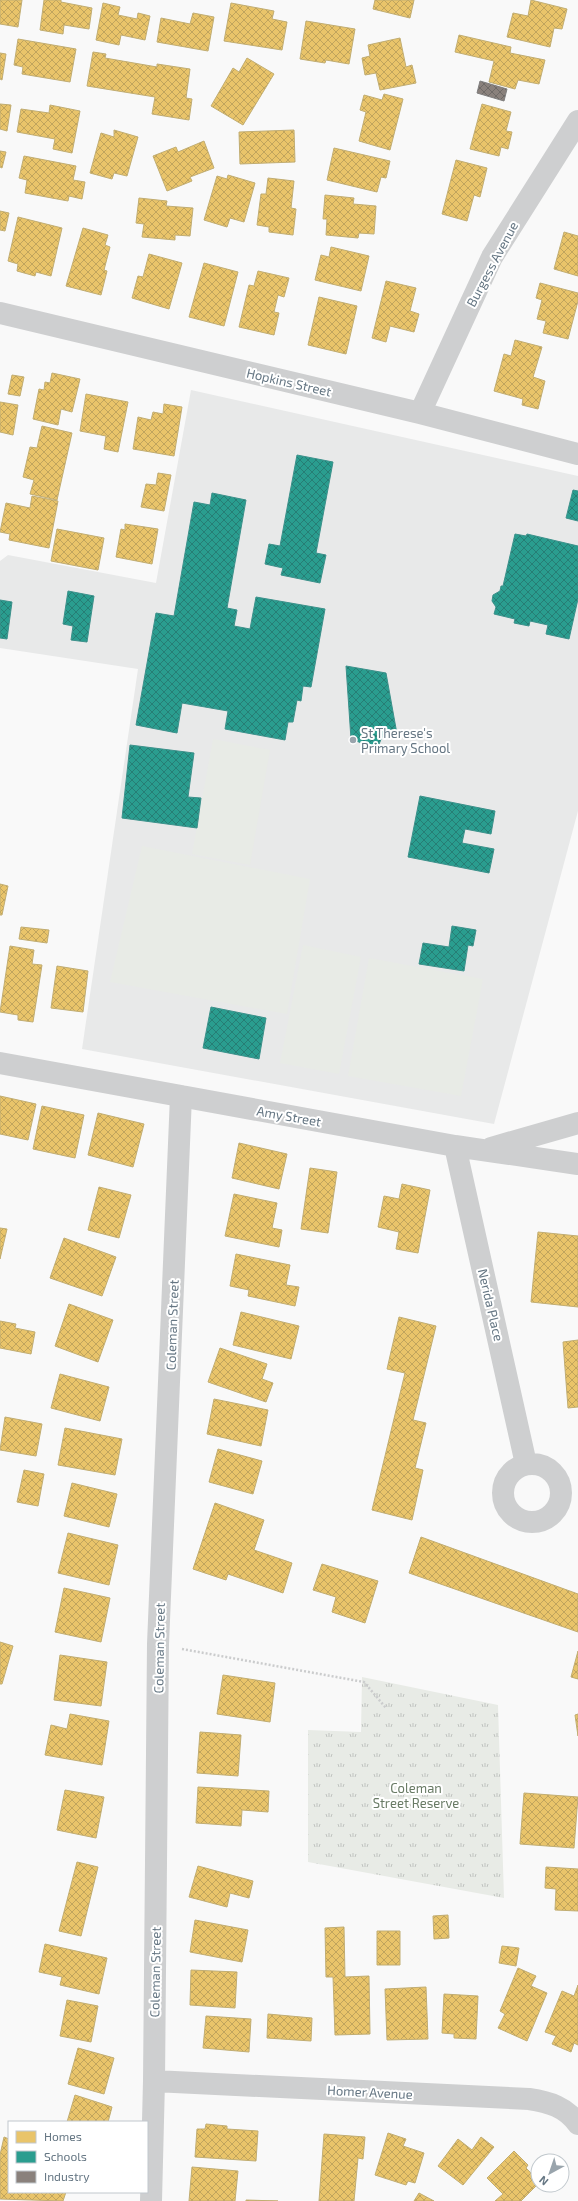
<svg xmlns="http://www.w3.org/2000/svg" width="578" height="2201" font-family="'Exo 2',sans-serif">
<style>
.built{fill:#e8e9e9}
.park{fill:url(#park-tufts)}
.garden{fill:#e8ebe6}
.homes{fill:url(#homes-cross-hatch);stroke:#c1ad72}
.schools{fill:url(#schools-cross-hatch);stroke:#3c918b}
.industry{fill:url(#industry-cross-hatch);stroke:#7f7e7e}
.lines{fill:none;stroke-linecap:round;stroke-linejoin:round}
.path{stroke:#cbcccd;stroke-width:2.5;stroke-dasharray:2 2;stroke-linecap:butt}
.minor{stroke:#cecfd0;stroke-width:22}
.poi-dot{fill:#99a4ac;stroke:#fff;stroke-width:1.5}
.labels{text-anchor:middle;stroke-width:4;stroke-linejoin:round;paint-order:stroke}
.street-label{font-size:13px;fill:#657683;stroke:#fff}
.poi-label{font-size:13px;fill:#657683;stroke:#fff;text-anchor:start}
.park-label{font-size:13px;fill:#687a64;stroke:#fff}
</style>
<defs>
<pattern id="park-tufts" width="24" height="20" patternUnits="userSpaceOnUse"><rect width="24" height="20" fill="#e8ebe6"/><path d="M3 7l-1-3M5 7V3M7 7l1-3M15 17l-1-3M17 17v-4M19 17l1-3" fill="none" stroke="#c0c3c0"/></pattern>
<pattern id="homes-cross-hatch" width="8" height="8" patternUnits="userSpaceOnUse"><rect width="8" height="8" fill="#e9c46a"/><path d="M0 0l8 8M0 8l8-8" fill="none" stroke="#c0a45d"/></pattern>
<pattern id="schools-cross-hatch" width="8" height="8" patternUnits="userSpaceOnUse"><rect width="8" height="8" fill="#2a9d8f"/><path d="M0 0l8 8M0 8l8-8" fill="none" stroke="#277e75"/></pattern>
<pattern id="industry-cross-hatch" width="8" height="8" patternUnits="userSpaceOnUse"><rect width="8" height="8" fill="#8a817c"/><path d="M0 0l8 8M0 8l8-8" fill="none" stroke="#6f6a67"/></pattern>
</defs>
<rect width="100%" height="100%" fill="#f9f9f9"/>
<!-- built -->
<path class="built" d="M191,390L578,476V811L494,1124L82,1049L138,669L0,648V561L8,555L156,583Z"/>
<!-- park -->
<path class="park" d="M362,1677L498,1705L504,1898L308,1862V1730L361,1732Z"/>
<!-- garden -->
<path class="garden" d="M213,739L270,750L250,865L192,854Z
M142,846L310,879L287,1014L110,982Z
M303,945L361,957L339,1074L280,1063Z
M369,958L483,979L461,1096L348,1076Z"/>
<!-- homes -->
<path class="homes" d="M0,0H22L18,27L0,24Z
M44,0H61V2L92,8L89,29L64,25L63,34L40,30Z
M375,0H414L410,18L373,9Z
M531,0L567,9L562,29L554,28L550,47L507,37L513,13L528,16Z
M103,3L120,7L118,15L137,19L138,13L150,16L145,40L121,35L119,45L96,40Z
M231,3L274,11L272,19L287,22L282,50L224,41Z
M193,13L214,17L208,51L157,42L161,18L190,24Z
M306,21L355,29L349,64L326,60L325,63L300,59Z
M459,35L511,47L510,53L545,60L539,84L518,80L515,89L489,82L494,61L455,52Z
M400,38L406,67L412,65L416,83L380,90L376,73L365,75L362,58L370,56L368,45Z
M18,39L76,49L70,82L22,74L23,67L14,65Z
M93,52L106,54L105,58L157,67V64L190,69L186,98L192,99L189,120L152,114L155,97L87,86Z
M0,53L6,54L2,80L0,79Z
M247,58L274,74L243,125L211,106L233,68L239,72Z
M384,94L403,99L390,150L359,141L366,112L360,110L364,95L382,100Z
M0,104L11,105L7,131L0,129Z
M482,104L511,112L506,131L512,132L508,149L501,147L499,156L470,149Z
M50,105L80,111L72,153L53,149L55,139L17,132L21,109L49,113Z
M114,130L138,137L127,176L114,173L112,179L90,173L101,133L114,137Z
M294,130L295,162L240,164L239,132Z
M204,141L214,168L190,177L192,181L167,191L153,156L176,147L178,152Z
M334,148L390,161L386,178L381,177L377,192L327,180Z
M0,151L6,152L2,168L0,167Z
M24,156L76,166L73,180L85,182L82,199L69,196L68,201L25,193L27,180L19,178Z
M456,160L487,168L480,197L474,195L467,221L442,214Z
M228,175L255,183L244,222L230,218L227,227L204,220L217,176L227,179Z
M268,178L294,181L291,208L296,209L293,235L269,232V227L257,225L261,194H266Z
M325,195L354,198L353,204L376,206L374,234L359,233L358,238L326,235L327,219H323Z
M139,198L167,201L166,206L193,208L190,236L175,235V240L142,237L144,224L136,223Z
M0,211L9,213L5,231L0,230Z
M18,217L62,228L51,276L36,272L35,276L17,271L18,264L8,261Z
M83,228L108,235L105,245L110,247L104,270L107,271L101,295L66,286Z
M564,232L578,236V276L554,269Z
M331,247L369,256L361,291L315,280L321,255L329,257Z
M149,254L182,263L169,309L132,298L138,276L143,277Z
M204,263L238,272L224,326L189,317Z
M258,271L289,278L284,297L278,295L274,312L279,313L274,335L239,327L249,285L254,286Z
M386,281L416,288L410,311L419,314L414,332L390,326L386,342L372,338Z
M540,283L578,293V301L568,339L543,333L546,321L537,319L542,300L536,298Z
M319,297L357,306L346,354L308,345Z
M515,340L542,347L533,377L545,381L538,409L522,405L523,399L494,391L504,354L511,356Z
M52,373L80,379L72,412L61,409L58,425L33,419L39,389L44,390L45,382L50,383Z
M12,375L24,377L20,396L8,394Z
M86,394L128,402L118,452L104,449L106,436L80,431Z
M0,402L18,405L13,435L0,432Z
M164,404L182,407L174,456L133,449L138,417L151,420L153,412L163,414Z
M42,426L72,433L57,500L30,494L34,480L23,477L30,447L37,448Z
M158,473L171,475L164,511L141,507L146,484L156,485Z
M32,496L58,501L49,548L9,540L10,534L0,532L6,503L30,508Z
M125,524L158,529L152,564L116,557L121,529L125,530Z
M57,529L104,538L98,570L51,561Z
M0,884L8,886L2,915H0Z
M21,927L49,930L47,943L19,939Z
M10,946L34,950L32,964L42,965L33,1022L18,1020V1015L0,1012Z
M57,966L88,971L83,1012L51,1008Z
M0,1096L36,1104L28,1140L0,1134Z
M42,1106L84,1115L75,1158L33,1149Z
M98,1113L144,1124L133,1167L88,1155Z
M239,1143L287,1154L279,1189L232,1178Z
M310,1168L337,1172L328,1233L301,1229Z
M402,1184L430,1190L418,1253L396,1249L399,1232L378,1227L384,1196L399,1199Z
M99,1187L131,1195L119,1238L88,1230Z
M234,1194L277,1203L272,1228L282,1230L279,1247L225,1236Z
M0,1228L7,1229L0,1259Z
M538,1232L578,1236V1307L531,1302Z
M64,1238L116,1257L102,1296L50,1278Z
M236,1254L290,1265L286,1285L299,1287L295,1306L248,1296L249,1290L230,1286Z
M69,1304L113,1320L98,1362L55,1346Z
M241,1312L299,1326L291,1359L233,1345Z
M399,1317L436,1326L413,1420L426,1423L415,1468L423,1470L412,1520L372,1510L405,1373L387,1369Z
M0,1321L16,1324L15,1328L35,1332L31,1354L0,1348Z
M578,1340V1407L568,1408L563,1342Z
M220,1348L267,1364L262,1379L273,1383L266,1402L208,1382Z
M60,1374L109,1387L100,1421L51,1408Z
M214,1399L268,1410L261,1446L207,1434Z
M5,1417L42,1424L36,1456L0,1450Z
M65,1428L122,1439L115,1475L58,1465Z
M218,1449L262,1461L253,1494L209,1482Z
M24,1470L44,1474L38,1506L17,1502Z
M72,1483L117,1494L109,1527L64,1516Z
M215,1503L264,1520L254,1550L292,1563L283,1593L228,1574L226,1580L193,1569Z
M68,1533L118,1545L109,1585L58,1573Z
M421,1537L578,1594V1632L409,1573Z
M322,1564L378,1581L365,1623L332,1612L336,1597L313,1590Z
M64,1588L110,1598L101,1642L55,1632Z
M0,1642L13,1646L2,1684H0Z
M578,1651V1679L571,1677Z
M60,1655L107,1662L101,1706L54,1700Z
M223,1675L275,1683L270,1722L217,1714Z
M70,1714L109,1721L102,1765L45,1755L51,1725L67,1729Z
M578,1714V1736L575,1715Z
M200,1732L241,1735L238,1776L197,1773Z
M198,1787L269,1791L268,1812L242,1810L241,1826L196,1823Z
M65,1790L104,1797L96,1838L57,1830Z
M524,1793L578,1797L574,1848L520,1844Z
M77,1862L98,1867L81,1936L59,1931Z
M198,1866L253,1881L249,1898L230,1893L227,1907L189,1897Z
M546,1867L578,1869V1911L555,1910L556,1889L545,1888Z
M448,1915L449,1938L434,1939L433,1916Z
M195,1920L248,1930L242,1962L190,1952Z
M344,1927L345,1977L369,1976L370,2034L335,2035L333,1977H326L325,1928Z
M377,1931H400V1965H377Z
M45,1944L107,1958L99,1994L60,1985L62,1977L39,1972Z
M502,1946L519,1948L516,1966L499,1963Z
M518,1968L536,1976L531,1986L547,1993L527,2041L498,2028L505,2014L500,2011Z
M191,1970L237,1972L235,2008L190,2005Z
M578,1985V2045L574,2043L571,2052L552,2044L556,2036L545,2032L562,1991L574,1996Z
M426,1987L428,2039L387,2040L385,1989Z
M444,1994L478,1996L476,2039L454,2038V2034L442,2033Z
M67,2000L98,2006L91,2042L60,2036Z
M268,2014L312,2018L311,2041L267,2038Z
M206,2016L251,2019L249,2052L203,2048Z
M78,2048L114,2058L104,2094L68,2084Z
M75,2095L112,2107L108,2122H67Z
M206,2124L227,2126V2129L258,2131L256,2161L195,2157L197,2129H205Z
M388,2133L406,2139L403,2146L424,2153L415,2183L408,2181L406,2185L375,2175Z
M324,2134L365,2137L363,2159L358,2158L354,2201H319Z
M4,2137L9,2139V2192H66L63,2201L0,2199V2155Z
M481,2137L494,2147L463,2185L438,2166L458,2139L472,2150Z
M514,2151L528,2165L526,2168L538,2180V2184L521,2201H495L503,2194L487,2178Z
M192,2167L238,2171L235,2201H189Z
M419,2193L434,2201H414Z
M246,2200L278,2201H246Z"/>
<!-- schools -->
<path class="schools" d="M297,455L333,462L316,553L326,555L320,583L281,575L283,568L265,564L269,544L280,546Z
M573,490L578,491V521L566,518Z
M212,493L246,500L227,608L237,610L234,626L250,629L256,597L325,609L311,687L303,686L301,701L297,700L293,722H288L285,740L225,729L228,711L182,703L177,733L136,725L156,613L174,616L194,502L210,505Z
M515,534L526,536L527,534L578,546V599L569,639L546,634L548,625L530,621L529,626L514,623L515,619L494,614L496,607L492,601L493,595L500,591L501,586H503Z
M68,591L94,596L87,642L71,640L73,626L63,624Z
M0,600L12,602L7,639L0,638Z
M346,666L386,673L397,734L382,737L377,749L351,739Z
M130,745L194,753L188,797L201,798L197,828L122,818Z
M420,796L495,811L491,834L465,829L462,843L494,849L489,873L408,857Z
M452,926L476,930L473,946L468,945L464,971L419,964L423,943L449,947Z
M211,1007L266,1018L259,1059L203,1048Z"/>
<!-- industry -->
<path class="industry" d="M480,81L507,89L504,101L477,93Z"/>
<g class="lines">
<!-- path -->
<path class="path" d="M182,1649L364,1682L386,1708"/>
<!-- minor -->
<path class="minor" d="M0,313L420,413L578,454
M420,413L492,257L578,121
M0,1063L455,1146L578,1164
M455,1146L526,1464
M491,1148L578,1123
M503 1493a29 29 0 1 1 58 0a29 29 0 1 1-58 0Z
M154,2081L529,2099C549,2102 566,2107 578,2124
M151,2201L154,2081L158,1644L181,1096"/>
</g>
<!-- markers -->
<circle class="poi-dot" cx="353" cy="740" r="4"/>
<g class="labels">
<!-- street labels -->
<g class="street-label">
<text transform="translate(492 264) rotate(-62)" y="5">Burgess Avenue</text>
<text transform="translate(289 382) rotate(13)" y="5">Hopkins Street</text>
<text transform="translate(289 1116) rotate(10)" y="5">Amy Street</text>
<text transform="translate(491 1305) rotate(77)" y="5">Nerida Place</text>
<text transform="translate(172 1325) rotate(-88)" y="5">Coleman Street</text>
<text transform="translate(159 1648) rotate(-89)" y="5">Coleman Street</text>
<text transform="translate(155 1972) rotate(-89)" y="5">Coleman Street</text>
<text transform="translate(370 2092) rotate(3)" y="5">Homer Avenue</text>
</g>
<!-- poi labels -->
<g class="poi-label">
<text x="361" y="738">St Therese's<tspan x="361" dy="15">Primary School</tspan></text>
</g>
<!-- park labels -->
<g class="park-label">
<text x="416" y="1793">Coleman<tspan x="416" dy="15">Street Reserve</tspan></text>
</g>
</g>
<!-- legend -->
<rect x="8" y="2121" width="140" height="72" fill="#ffffff" stroke="#c1c8cd"/>
<rect x="16" y="2131" width="20" height="12" fill="#e9c46a" stroke="#c1c8cd"/>
<text x="44" y="2141" font-size="12" fill="#657683">Homes</text>
<rect x="16" y="2151" width="20" height="12" fill="#2a9d8f" stroke="#c1c8cd"/>
<text x="44" y="2161" font-size="12" fill="#657683">Schools</text>
<rect x="16" y="2171" width="20" height="12" fill="#8a817c" stroke="#c1c8cd"/>
<text x="44" y="2181" font-size="12" fill="#657683">Industry</text>
<!-- north arrow -->
<g transform="translate(550 2173) rotate(220)"><circle r="19" fill="#ffffff" stroke="#c1c8cd"/>
<path d="M0-3L7 15L0 10L-7 15Z" fill="#99a4ac"/>
<text y="-6" font-size="11" font-weight="bold" text-anchor="middle" fill="#657683">N</text>
</g>
</svg>
